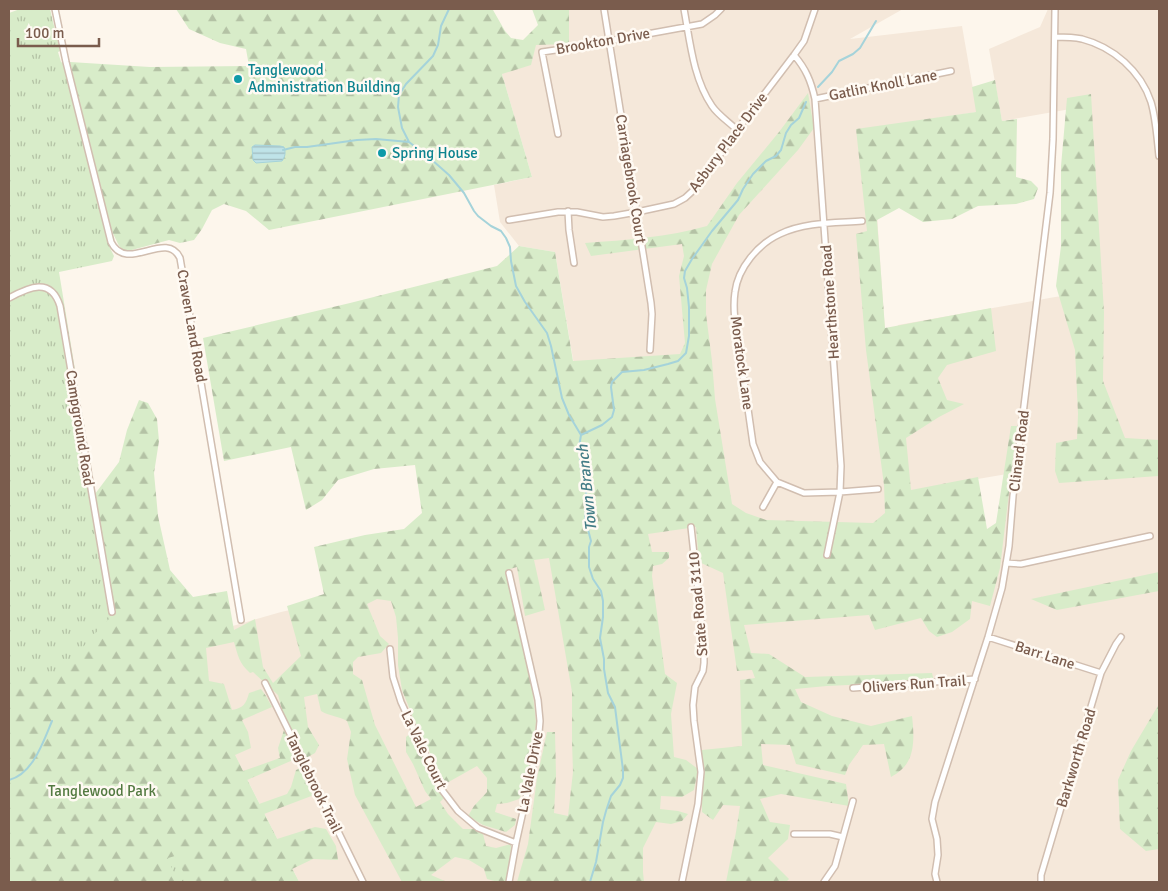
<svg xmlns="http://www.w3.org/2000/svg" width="1168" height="891" font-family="Signika,sans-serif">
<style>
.residential{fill:#f5e8da;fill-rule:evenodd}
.grass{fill:url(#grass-tufts)}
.forest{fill:url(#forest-firs)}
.water{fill:url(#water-rules);stroke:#a5d3da}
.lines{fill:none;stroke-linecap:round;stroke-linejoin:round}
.stream{stroke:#a5d3da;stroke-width:2}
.street-casing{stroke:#d1beb0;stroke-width:8}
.street{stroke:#fff;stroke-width:5}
.culture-dot{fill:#0f9aa8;stroke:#fffaf3;stroke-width:2}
.labels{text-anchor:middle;stroke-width:5;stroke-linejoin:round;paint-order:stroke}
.street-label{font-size:15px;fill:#7a5c4d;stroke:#fffaf3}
.culture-label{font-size:15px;fill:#0d838f;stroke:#fffaf3;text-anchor:start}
.park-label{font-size:15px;fill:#537a41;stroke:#fffaf3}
.water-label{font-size:16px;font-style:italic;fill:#437c86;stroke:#fffaf3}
</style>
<defs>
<pattern id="grass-tufts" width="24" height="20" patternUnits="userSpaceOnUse" patternTransform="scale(1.25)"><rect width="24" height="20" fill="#d8ecc9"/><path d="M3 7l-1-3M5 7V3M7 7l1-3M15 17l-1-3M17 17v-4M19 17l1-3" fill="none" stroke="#b4c2a5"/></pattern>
<pattern id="forest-firs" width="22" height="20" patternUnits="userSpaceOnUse" patternTransform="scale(1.25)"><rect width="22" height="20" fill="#d8ecc9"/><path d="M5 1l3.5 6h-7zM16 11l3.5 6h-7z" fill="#b4c2a5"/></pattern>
<pattern id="water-rules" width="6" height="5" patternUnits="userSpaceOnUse" patternTransform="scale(1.25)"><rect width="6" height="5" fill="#bfe3e8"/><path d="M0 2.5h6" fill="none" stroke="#a0bbbe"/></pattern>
</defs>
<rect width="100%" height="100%" fill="#fdf6ec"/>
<!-- residential -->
<path class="residential" d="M554,9H903L850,39L962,26L977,112L871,128L887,360L898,325L1055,297L1097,292L1082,107L1002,121L989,49L1040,27L1048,9H1159V882H299L201,688L198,636L281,612L463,572L574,365L555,252L519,246L500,222L494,185L532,177L502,74ZM1007,474L991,591L896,493Z"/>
<!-- grass -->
<path class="grass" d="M20,9H50L60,51L58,52L61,62L63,63L110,248L114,256L112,261L59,272L130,704L201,688L299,882H9V13Z"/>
<!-- forest -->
<path class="forest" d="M176,9H495L493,10L505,31L511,38L523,40L538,25L532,9H569V44L536,45L531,65L502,74L532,177L269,230L246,211L224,204L212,210L202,229L194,240L180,243L169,240L128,251L122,250L118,244L111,229L81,110L70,62L150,67L249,66L246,49L220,43L189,29Z
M995,80L1002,121L1017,119L1016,177L1031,181L1038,188L1034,199L1016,204L978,206L952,219L923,222L899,208L877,220L885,328L991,308L996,351L947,365L938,378L947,400L964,404L939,417L906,438L911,490L978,477L987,529L996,523L1011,426H1017L1000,568L990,606L972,601L970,619L952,632L937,637L929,631L921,618L875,630L869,615L744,625L751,653L769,654L805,677L932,673L934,681L827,686L795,689L801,702L832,716L871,726L912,716C914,734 916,757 901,770C898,773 894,775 891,777L884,744L863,745L849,765L845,775L796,764L790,745L761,744L763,765L846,784L849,806L781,794L760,799L770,822L790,825L788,839L768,858L789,879L786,882H726L736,832L740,806L723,805L713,820L702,812V750L742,746L740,680L755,678L752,670L737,671L723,573L699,562L696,527L648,534L652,552H669V558L662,564L653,566L652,576L665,674L677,683L671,714L674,757L686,760L698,769L694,790L682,797L661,796L660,809L678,811L688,814L682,821L671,824L656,822L643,848V872L644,882H517L528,844L537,778L547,732H555L556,775L554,813L568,816L573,772L572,742V692L549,558L534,560L545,610L525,616L517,567L506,570L532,686L536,722L534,744L524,790L519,799L507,803L497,804L495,812L516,819L515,825L506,832L483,825L468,816L474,806L487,792V778L477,766L445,784L414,720L402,690L398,665V638L396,617L391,601L377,599L367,604L380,636L389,644L381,653L358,657L353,662V674L362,680L375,725L416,807L431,799L425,791L413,764L406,752V737L412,732L445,797L440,802L448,814L463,829H475L483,834L486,846L496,848L511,844L510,864L507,882H498L487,879L484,869L469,860L455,857L431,875L447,882H402L355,795L347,759L351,732L347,721C338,716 329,716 321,711L317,694L304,697L308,727L319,745L315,753L306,758L284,717L278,695L253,672L250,673C239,663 238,656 234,642L206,648L209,681L224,684L232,710C243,708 246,704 249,693L261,689L266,696L272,707L242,720L248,732L251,748L235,755L243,771L280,758L278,748L284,730C290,740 295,748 293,760L247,780L259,804L287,794L291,787L296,770L303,767L314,795L264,814L277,839L315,827L326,829L336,846L338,860L313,859L292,869L299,882H185L184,873L175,856L168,858L176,879L174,882H9V673L15,678L56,675L74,660L87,642L109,619L95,494L119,462L127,430L139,400L148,403L157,419L159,441L154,473L158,516L170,570L193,597L227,591L234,630L255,619L263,667L273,683L301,656L287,606L324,594L314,547L365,535L404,529L422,513L415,465L374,469L338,480L322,500L306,510L291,447L224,461L203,338L350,303L497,266L519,246L555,252L573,361L680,354L685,343L679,276L684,256L682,244L591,256L585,243C626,240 668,237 707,226L737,183L779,132L808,93L814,128L798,150L739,215L712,264L706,290V314L712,361L715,399L732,504L746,513L766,520L873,523L885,513L884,485L866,350L856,234L867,231L856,129L976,112L972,87Z
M1091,94L1104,312L1103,381L1125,438L1159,440V476L1059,483L1055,471L1056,443L1077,439L1078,414L1075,350L1056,286L1061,246V166L1067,98Z
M1159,572V591L1057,610L1031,599Z
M1159,704V849L1146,851L1120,829L1118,780L1131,751Z"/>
<!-- water -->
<path class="water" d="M255,145L280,146L284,147C286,153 285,157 282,161L256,163L253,160L252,147Z"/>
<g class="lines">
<!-- stream -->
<path class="stream" d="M449,9L441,26L438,45L433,56L406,84L399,95L398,107L402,128L409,142L432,160L449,175L464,193L474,211L478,216L491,226L501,231L506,238L510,247L511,261L516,286L525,302L547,333L551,346L562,398L569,415L581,435L579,447L581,470L586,491L587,501L585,518L591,541L589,547V567L593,579L601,591L603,601V617L600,638L604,659V669L608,693L615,707L623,770V778L620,785L611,796L606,811L603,822L596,862L590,882
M818,87L832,72L839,61L853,54L860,48L876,21
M283,150L295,147H307L357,140L376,139L409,142
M581,435L602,425L612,417L614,410L611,387L612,382L622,372L644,370L668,364L678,361L686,353L689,336V307L687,288L684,278L685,271L692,259L712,231L738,200L743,189L753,174L766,161L776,156L781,150L786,133L791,125L799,118L806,102
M9,780C33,774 43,742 52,721"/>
<!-- street casing -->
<g class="street-casing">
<path id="street" d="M55,9L66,62L111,242C127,274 166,229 180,258L241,620
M604,9L651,303L652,314L650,350
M684,9C690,41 693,78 712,106C718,115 729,122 737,130
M1055,37C1064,37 1073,37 1082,39C1113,47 1141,71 1151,102C1156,119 1157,138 1159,156
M794,55C806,69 811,81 815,99L841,466L840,492L827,555
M815,99L951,71
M558,134L542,52L576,47L702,24L715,15L721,9
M568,211L569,230L574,263
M509,220L558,212H577L603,217L614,216L637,212L674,204L685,198L698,186L737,130L794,55L804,41L815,9
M862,221C835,223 805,222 780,234C758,244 738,268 735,292C732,312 737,333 740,353C744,383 749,414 753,444L760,462L777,482L804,493L840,492L878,489
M9,298C29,287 51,277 60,306L112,612
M763,507L777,482
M1006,563L1021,564L1150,536
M988,637L1101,673
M390,649L393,677L401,702L442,790L458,811L478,828L516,843
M265,683L363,882
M853,688L975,679
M794,834H830L843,837
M509,882L516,843L538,744L540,721L538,700L509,573
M682,882L698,804L701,772L694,721L693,705L695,687L703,671L704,663V647L691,527
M824,882L835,866L853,801
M937,882L935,874L938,855L937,839L932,819L935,802L988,637L1002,588L1009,546L1013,496L1050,193L1053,139L1055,9
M1041,882V875L1101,673L1116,644L1121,637"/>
</g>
<!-- street -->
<use href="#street" class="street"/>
</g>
<!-- markers -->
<g class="culture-dot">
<circle cx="238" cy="79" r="5"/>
<circle cx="382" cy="153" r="5"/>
</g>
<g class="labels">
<!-- street labels -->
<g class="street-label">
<text transform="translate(603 41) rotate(-10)" y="5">Brookton Drive</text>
<text transform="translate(883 85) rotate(-11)" y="5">Gatlin Knoll Lane</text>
<text transform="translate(728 142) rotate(-53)" y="5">Asbury Place Drive</text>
<text transform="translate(631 179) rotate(81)" y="5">Carriagebrook Court</text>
<text transform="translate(830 302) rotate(-94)" y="5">Hearthstone Road</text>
<text transform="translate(192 326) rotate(80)" y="5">Craven Land Road</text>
<text transform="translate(742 363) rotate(82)" y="5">Moratock Lane</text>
<text transform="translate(80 428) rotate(81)" y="5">Campground Road</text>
<text transform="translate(1019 451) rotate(-83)" y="5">Clinard Road</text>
<text transform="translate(698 604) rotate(-95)" y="5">State Road 3110</text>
<text transform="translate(1045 655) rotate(18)" y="5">Barr Lane</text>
<text transform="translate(914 684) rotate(-4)" y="5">Olivers Run Trail</text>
<text transform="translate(424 750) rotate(64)" y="5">La Vale Court</text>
<text transform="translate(1076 758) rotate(-73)" y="5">Barkworth Road</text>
<text transform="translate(530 772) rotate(-79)" y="5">La Vale Drive</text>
<text transform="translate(314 783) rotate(64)" y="5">Tanglebrook Trail</text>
</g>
<!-- culture labels -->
<g class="culture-label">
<text x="248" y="75">Tanglewood<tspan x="248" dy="17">Administration Building</tspan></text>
<text x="392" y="158">Spring House</text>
</g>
<!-- park labels -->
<g class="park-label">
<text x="102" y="796">Tanglewood Park</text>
</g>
<!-- water labels -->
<g class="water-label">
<text transform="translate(586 488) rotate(-96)" y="6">Town Branch</text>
</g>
</g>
<!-- border -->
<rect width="1168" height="891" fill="none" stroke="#7a5c4d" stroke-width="20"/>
<!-- scale -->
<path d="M18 38v8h81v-8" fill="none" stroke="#7a5c4d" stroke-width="2.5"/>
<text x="25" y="38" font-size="15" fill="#7a5c4d" stroke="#fffaf3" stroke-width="4" paint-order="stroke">100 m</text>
</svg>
